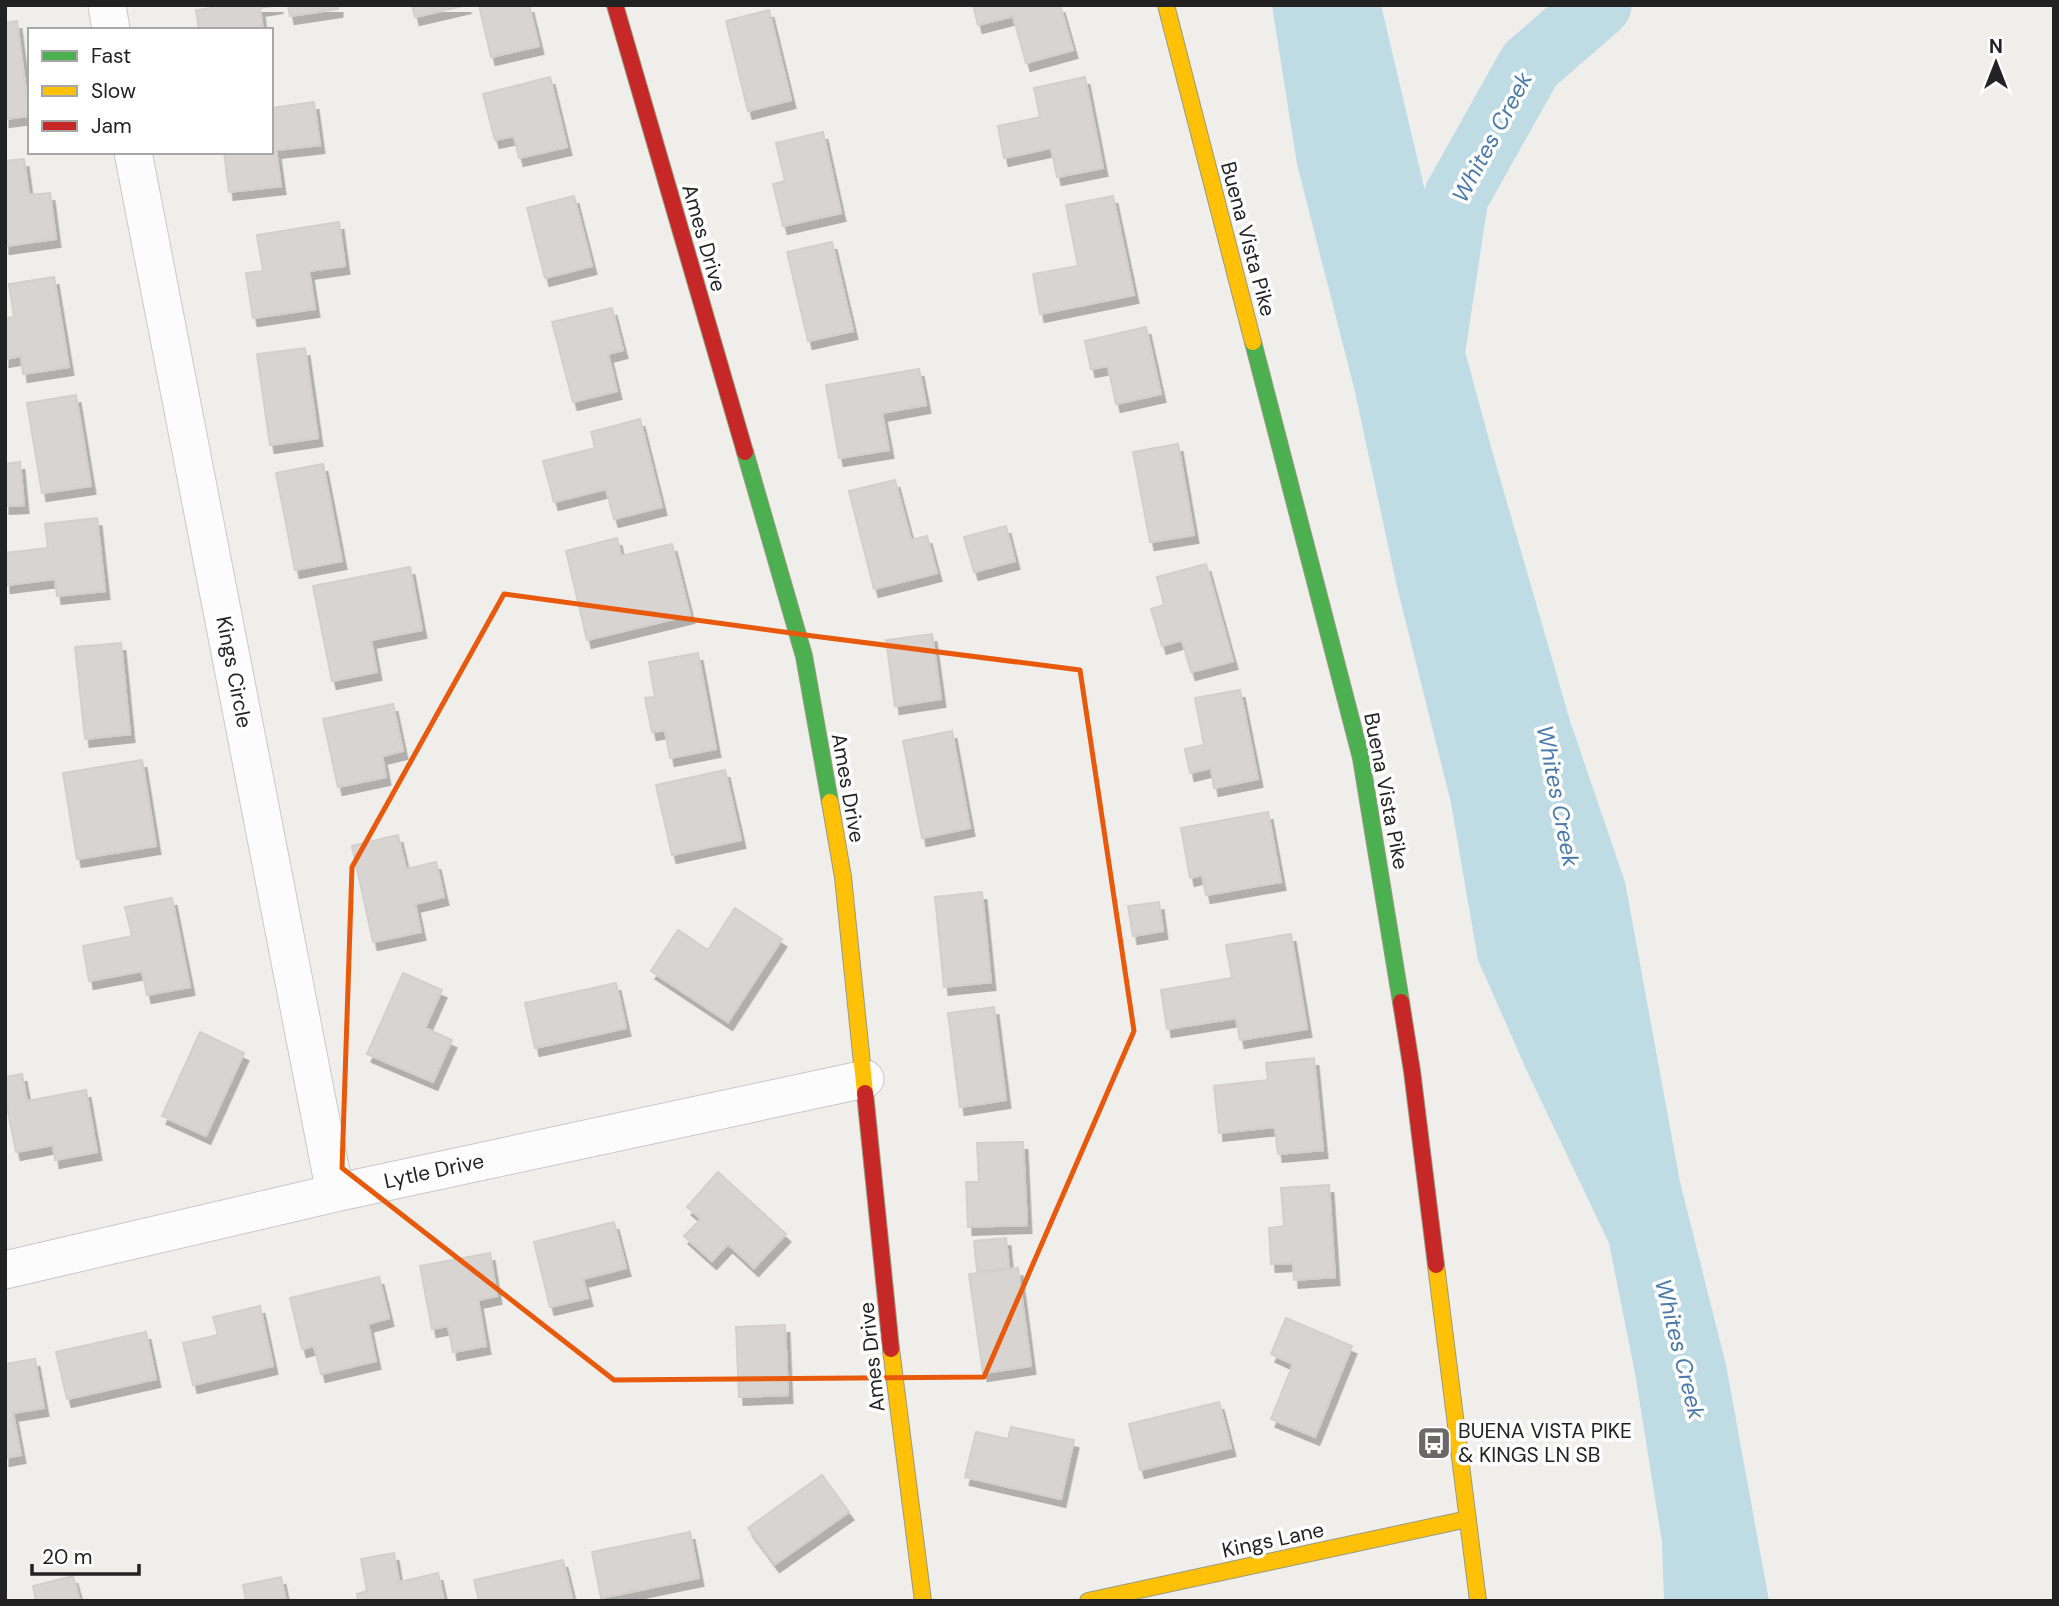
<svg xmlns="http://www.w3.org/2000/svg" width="2059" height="1606" font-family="'DM Sans',sans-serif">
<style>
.water{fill:#bfdbe3}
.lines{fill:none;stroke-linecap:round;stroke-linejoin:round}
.river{stroke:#bfdbe3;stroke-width:65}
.building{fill:#d7d4d2;stroke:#d3d0cc;stroke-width:2;filter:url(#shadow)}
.street-casing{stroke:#c9c8c7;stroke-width:39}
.fast-casing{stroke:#999a82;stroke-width:18}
.slow-casing{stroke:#999a82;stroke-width:18}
.jam-casing{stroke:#999a82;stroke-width:18}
.street{stroke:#fdfcfc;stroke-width:37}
.fast{stroke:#4caf50;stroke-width:16}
.slow{stroke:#ffc107;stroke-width:16}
.jam{stroke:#c62828;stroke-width:16}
.marked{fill:none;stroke:#e8590c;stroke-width:5;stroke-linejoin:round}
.labels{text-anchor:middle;stroke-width:7;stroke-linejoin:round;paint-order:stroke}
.street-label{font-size:21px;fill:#222;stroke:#fff}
.poi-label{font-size:21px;fill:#222;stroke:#fff;text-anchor:start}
.water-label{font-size:23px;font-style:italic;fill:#4a7aab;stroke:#fff}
</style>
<defs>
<filter id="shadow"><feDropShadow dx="4.5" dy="8" stdDeviation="0" flood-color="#0004"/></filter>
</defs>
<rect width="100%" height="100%" fill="#f0eeeb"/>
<!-- water -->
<path class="water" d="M1272,5H1381L1450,297L1493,454L1570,721L1625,882L1680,1182L1726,1365L1769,1601H1664L1662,1542L1635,1373L1609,1243L1526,1069L1478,960L1451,803L1397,587L1355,392L1297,164Z"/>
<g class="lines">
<!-- river -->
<path class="river" d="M1431,361L1456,197L1530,65L1599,5"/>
</g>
<!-- building -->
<path class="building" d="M211,5H279L260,8L263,30H199L196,10L211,8Z
M288,5H338V9L290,16Z
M412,5H467L415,17Z
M479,5H529L539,46L491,57Z
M973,5H1060L1073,50L1026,63L1013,16L978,25Z
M769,10L791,100L748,111L726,21Z
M17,21L29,116L5,119V23Z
M550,77L567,147L519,158L514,136L495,140L483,94Z
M1085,77L1103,168L1057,177L1051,148L1004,158L998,126L1040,117L1034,88Z
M314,102L320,145L276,150L281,186L229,192L224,152H271V108Z
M823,132L841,213L783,226L773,184L785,181L776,143Z
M24,159L29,195L50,193L56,239L5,246V161Z
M574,196L592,266L545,278L527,208Z
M1113,196L1134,295L1040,314L1033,274L1078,266L1066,205Z
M339,222L345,266L309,271L315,309L253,318L246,273L263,271L257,235Z
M832,242L853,331L808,341L787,252Z
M54,277L69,367L23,374L21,356L5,359V318L14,317L9,284Z
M612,308L623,350L608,354L617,391L573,402L552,322Z
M1146,327L1161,394L1116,404L1108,366L1091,369L1085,341Z
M305,348L318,438L270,445L257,354Z
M919,369L926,405L882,413L889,450L839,458L826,385Z
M76,395L91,486L42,493L27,403Z
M640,419L662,507L614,519L606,489L554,502L543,461L595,448L591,432Z
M1178,444L1194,535L1150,542L1133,452Z
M20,462L24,505L5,506V464Z
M323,464L342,561L295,570L276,473Z
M895,480L911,540L927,536L937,573L874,589L849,491Z
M97,518L105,591L57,596L55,579L6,585L5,553L48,548L45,524Z
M1006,526L1015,561L974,572L964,537Z
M617,538L621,556L672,544L690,615L587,640L566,551Z
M1206,564L1233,661L1191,672L1182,640L1162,646L1151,609L1164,605L1157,577Z
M410,567L422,630L371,640L377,672L332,681L313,586Z
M932,634L941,699L895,706L886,640Z
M121,643L130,734L85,739L75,647Z
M698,653L716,749L670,758L665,730L652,732L645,698L655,697L649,662Z
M1240,690L1258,779L1214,788L1211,768L1190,773L1185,749L1204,745L1195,698Z
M393,704L403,751L382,756L386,777L338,787L323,719Z
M952,731L970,828L922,838L903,741Z
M142,760L156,846L77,859L63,773Z
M725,770L741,840L672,855L656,785Z
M1268,812L1281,882L1206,895L1202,875L1190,878L1181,828Z
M398,835L406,869L436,862L444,897L415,904L421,932L373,942L352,846Z
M982,892L991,982L944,987L935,897Z
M172,898L190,987L147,995L142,971L89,981L83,946L132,936L125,907Z
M1159,902L1163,931L1133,936L1128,906Z
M735,908L782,939L728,1022L651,971L678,930L708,950Z
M1291,934L1307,1029L1240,1040L1236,1018L1167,1029L1161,990L1232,978L1226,945Z
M403,973L442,990L425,1028L452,1040L433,1082L367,1054Z
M616,983L626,1028L535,1048L525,1003Z
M994,1007L1006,1100L960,1107L948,1013Z
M200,1032L244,1053L206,1136L162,1116Z
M1314,1058L1323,1150L1278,1154L1275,1127L1219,1133L1214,1086L1268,1080L1266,1063Z
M22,1074L27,1101L86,1090L97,1152L55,1160L53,1145L16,1152L5,1096V1077Z
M1023,1142L1027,1225L968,1227L966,1182H979L977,1143Z
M718,1172L786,1234L754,1268L728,1244L712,1261L684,1236L701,1219L687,1207Z
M1329,1185L1335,1277L1294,1280L1293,1263L1271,1264L1269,1228L1284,1226L1281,1188Z
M614,1222L626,1268L583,1279L588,1298L550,1307L534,1242Z
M1006,1238L1009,1268L977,1271L974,1241Z
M490,1253L497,1296L478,1300L486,1346L453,1352L448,1326L432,1329L420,1266Z
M1018,1268L1031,1366L983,1373L969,1274Z
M379,1277L389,1318L368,1324L376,1361L321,1374L314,1346L302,1349L290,1298Z
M260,1306L273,1366L193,1385L183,1343L218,1335L213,1317Z
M1286,1318L1352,1346L1315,1437L1271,1419L1293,1364L1271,1354Z
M785,1325L788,1395L739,1397L736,1327Z
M146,1332L156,1379L67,1399L56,1352Z
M35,1359L44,1408L13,1413L21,1455L5,1458V1364Z
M1219,1402L1231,1448L1140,1470L1129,1424Z
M1011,1427L1074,1440L1061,1499L965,1477L976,1432L1008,1439Z
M822,1475L849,1512L775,1564L748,1528Z
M690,1532L699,1578L601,1598L592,1552Z
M394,1553L399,1582L438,1573L444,1601H358L357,1594L367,1591L361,1559Z
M563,1560L573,1601H479L474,1580Z
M73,1576L80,1601H36L33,1586Z
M281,1577L286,1601H246L243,1585Z"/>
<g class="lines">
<!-- street casing -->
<g class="street-casing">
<path id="street" d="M107,5L111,30
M133,152L335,1193
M5,1270L335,1193L865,1079"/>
</g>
<!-- fast casing -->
<g class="fast-casing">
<path id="fast" d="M1253,342L1361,758L1401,1002
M745,452L804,656L830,802"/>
</g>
<!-- slow casing -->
<g class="slow-casing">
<path id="slow" d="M1166,5L1253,342
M830,802L843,877L865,1093
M1436,1265L1478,1601
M891,1349L923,1601
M1088,1601L1468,1519"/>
</g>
<!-- jam casing -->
<g class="jam-casing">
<path id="jam" d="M615,5L745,452
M1401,1002L1412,1071L1436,1265
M865,1093L891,1349"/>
</g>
<!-- street -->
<use href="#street" class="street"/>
<!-- fast -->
<use href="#fast" class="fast"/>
<!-- slow -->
<use href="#slow" class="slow"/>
<!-- jam -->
<use href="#jam" class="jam"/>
</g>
<!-- marked area -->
<path class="marked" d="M504,594L813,636L1080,670L1134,1031L984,1377L614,1380L342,1168L352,867Z"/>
<!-- icons -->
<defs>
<g id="bus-square" transform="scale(1.75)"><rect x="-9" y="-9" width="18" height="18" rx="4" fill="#6a6968" stroke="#fff"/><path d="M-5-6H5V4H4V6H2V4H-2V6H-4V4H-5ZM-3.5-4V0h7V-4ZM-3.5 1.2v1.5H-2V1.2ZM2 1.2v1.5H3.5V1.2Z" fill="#fff"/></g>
</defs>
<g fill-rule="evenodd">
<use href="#bus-square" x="1434" y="1443"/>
</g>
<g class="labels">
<!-- street labels -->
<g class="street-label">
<text transform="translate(704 238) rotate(74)" y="7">Ames Drive</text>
<text transform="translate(1248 239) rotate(75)" y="7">Buena Vista Pike</text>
<text transform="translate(234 672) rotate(79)" y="7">Kings Circle</text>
<text transform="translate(848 788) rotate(80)" y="7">Ames Drive</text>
<text transform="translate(1386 791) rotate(79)" y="7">Buena Vista Pike</text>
<text transform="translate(434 1171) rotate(-12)" y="7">Lytle Drive</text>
<text transform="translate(872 1357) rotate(-96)" y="7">Ames Drive</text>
<text transform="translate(1273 1540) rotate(-12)" y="7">Kings Lane</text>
</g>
<!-- poi labels -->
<g class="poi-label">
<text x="1458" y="1438">BUENA VISTA PIKE<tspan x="1458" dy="24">&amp; KINGS LN SB</tspan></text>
</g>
<!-- water labels -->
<g class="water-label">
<text transform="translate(1492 137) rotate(-62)" y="8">Whites Creek</text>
<text transform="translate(1558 796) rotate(79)" y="8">Whites Creek</text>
<text transform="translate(1680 1349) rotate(76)" y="8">Whites Creek</text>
</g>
</g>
<!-- border -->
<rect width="2059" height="1606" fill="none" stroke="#222222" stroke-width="14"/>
<!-- legend -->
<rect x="28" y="28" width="245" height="126" fill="#ffffff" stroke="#a7a7a7" stroke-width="2"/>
<rect x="42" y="51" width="35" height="10" fill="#4caf50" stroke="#a7a7a7" stroke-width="2"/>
<text x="91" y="63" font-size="21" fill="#222222">Fast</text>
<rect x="42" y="86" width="35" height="10" fill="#ffc107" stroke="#a7a7a7" stroke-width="2"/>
<text x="91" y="98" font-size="21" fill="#222222">Slow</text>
<rect x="42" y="121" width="35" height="10" fill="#c62828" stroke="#a7a7a7" stroke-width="2"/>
<text x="91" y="133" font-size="21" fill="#222222">Jam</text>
<!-- north arrow -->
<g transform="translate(1996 63)" stroke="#ffffff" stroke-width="5" paint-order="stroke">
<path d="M0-5L12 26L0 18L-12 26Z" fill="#222222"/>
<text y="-10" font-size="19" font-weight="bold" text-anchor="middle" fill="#222222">N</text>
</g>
<!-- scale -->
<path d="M32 1564v10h107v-10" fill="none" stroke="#222222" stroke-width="3.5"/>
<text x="42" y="1564" font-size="21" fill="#222222" stroke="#ffffff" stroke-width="5" paint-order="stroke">20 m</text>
</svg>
